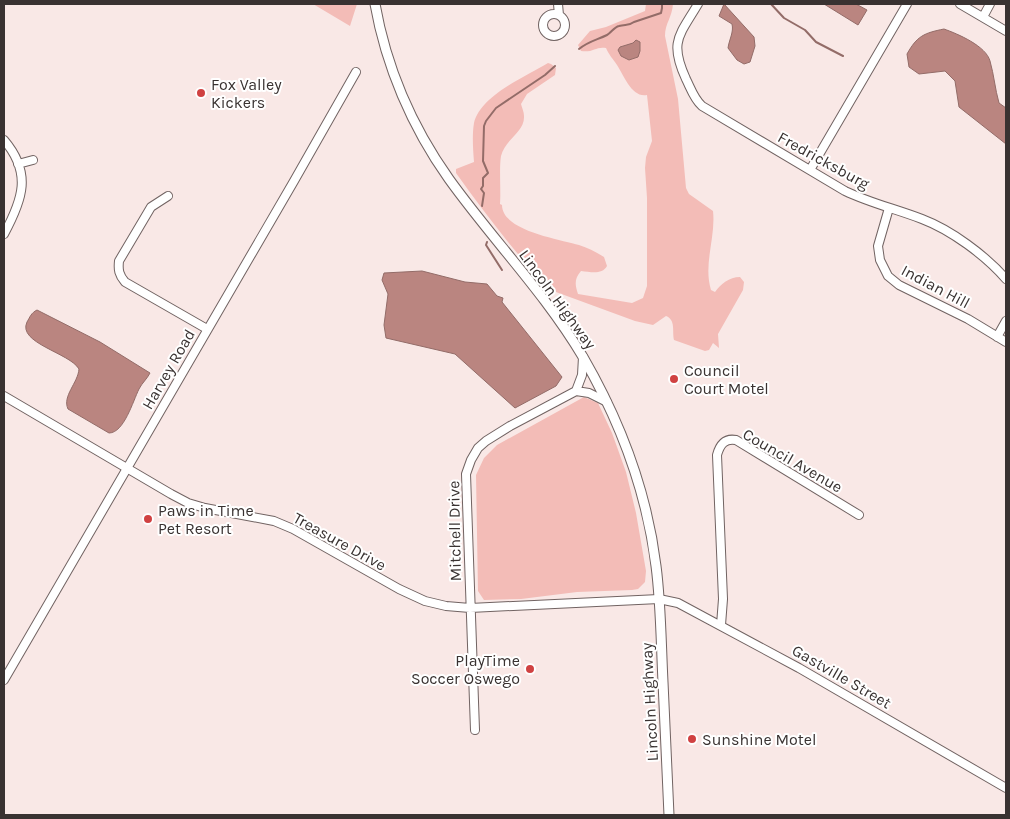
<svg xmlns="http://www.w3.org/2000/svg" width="1010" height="819" font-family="Karla,sans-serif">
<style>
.green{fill:#f3bcb7}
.water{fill:#ba8580;stroke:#936c68}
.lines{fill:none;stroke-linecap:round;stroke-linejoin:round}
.stream{stroke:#936c68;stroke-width:2}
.minor-casing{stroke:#716362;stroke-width:10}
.major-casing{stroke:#716362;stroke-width:11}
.minor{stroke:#fff;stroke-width:8}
.major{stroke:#fff;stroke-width:9}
.poi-dot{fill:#d04141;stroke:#fff;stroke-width:2}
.labels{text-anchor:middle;stroke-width:4;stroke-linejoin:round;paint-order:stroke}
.poi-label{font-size:16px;fill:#393231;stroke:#fff;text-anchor:start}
.street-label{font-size:16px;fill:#393231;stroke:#fff}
</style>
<rect width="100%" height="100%" fill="#f9e8e6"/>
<!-- green -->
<path class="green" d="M313,4H357L350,26Z
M646,4H673C672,18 665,23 665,36L678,99L686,188L689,194L713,211C716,237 703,264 711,290L715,292C721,284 729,277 740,277L744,282L743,290L718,334L719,348L713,343L709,350L705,351L674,340C672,331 676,320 666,316L653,325L635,321L556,292C537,278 523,260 508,242C490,219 473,197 456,173V169L474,162C473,149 472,135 474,123C481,95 525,77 548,63L551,64L556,68L555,75L527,94L521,104C522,108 524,112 524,116C525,132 505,139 501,156C499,168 501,191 500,204L502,205C502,231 560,239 579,245C588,248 596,252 604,257L607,266C602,275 591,272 581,271C574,279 575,285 578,294L632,303L643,298L647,286V198L645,168L646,157L652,141L647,95C632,98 624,76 617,65C613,59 609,55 606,48C596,46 593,53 581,51L578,45L590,31L606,27L645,11Z
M584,397L598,403L612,433L626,472L636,513L646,571L645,582L638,589L632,590L577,592L521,599L484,600L478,591L476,475L484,458L497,445Z"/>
<!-- water -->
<path class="water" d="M724,4L754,37L755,46L750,62L744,64L737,60L728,48C729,40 734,32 732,24L719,16Z
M824,4H856L867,10L858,25Z
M944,29C958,34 986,46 990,61C994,75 995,89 999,103L1006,108V144L959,107L955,81L945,71L919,74L909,67L907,54C917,36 924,33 944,29Z
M636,40L640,42V51L638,57L629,60L621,56L618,50L620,47L633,43Z
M422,271L465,282L487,284L497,296L503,298L502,302L562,377L556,386L515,408L455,354L386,338L384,325L388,294L382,280L384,273Z
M37,310L100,342L150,373C147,379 142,383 139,389C133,401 124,433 109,433L68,409C62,396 78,383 79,369C70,353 17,343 27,322C30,317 31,313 37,310Z"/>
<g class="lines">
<!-- stream -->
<path class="stream" d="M771,4L784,18L805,30L816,42L843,56
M579,49C589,41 597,40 607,35C611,33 614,27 619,26C625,24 629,26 634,22L661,13L662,8V4
M482,206L484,193L481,189L483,186V178L488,173L483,161L484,126L486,121L496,108L545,75L555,66
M487,242L486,245L502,270"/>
<!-- minor casing -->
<g class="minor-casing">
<path id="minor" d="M558,4L559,15
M698,4C679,36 669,42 686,79C691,89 694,99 702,106L845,191C870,203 896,209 922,219C951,230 985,255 1006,279
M960,4L1006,31
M543 25a11 11 0 1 1 22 0a11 11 0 1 1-22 0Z
M983,17L990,4
M4,140C32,173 23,199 4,234
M18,164L33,160
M810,170L907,4
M168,196L151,207L119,261C118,270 119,275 125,282L207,329
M889,208L878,246L880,260L888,276L899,285L968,319L1006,342
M997,337L1006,321
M576,391L582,375L583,357
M4,396L171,494L188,503L205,508L274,521L293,529L399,589L425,601L446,606L470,608L659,599L678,603L799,668L1006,788
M721,625L723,599L717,455C720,444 725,438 736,440L859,515
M4,680L294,181L356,72
M475,730L466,474L471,460L478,448L486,441L510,426L576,391L589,393L607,402"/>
</g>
<!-- major casing -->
<g class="major-casing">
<path id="major" d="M375,4C386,66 412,127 449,179C492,239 545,293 583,357C620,421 647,493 656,566C661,604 661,643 663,682C665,726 667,771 669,815"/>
</g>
<!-- minor -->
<use href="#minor" class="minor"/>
<!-- major -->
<use href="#major" class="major"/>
</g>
<!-- markers -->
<g class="poi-dot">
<circle cx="201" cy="93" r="5"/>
<circle cx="674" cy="379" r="5"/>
<circle cx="148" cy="519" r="5"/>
<circle cx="530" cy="669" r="5"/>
<circle cx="692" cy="739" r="5"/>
</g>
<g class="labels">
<!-- poi labels -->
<g class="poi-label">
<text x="211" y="90">Fox Valley<tspan x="211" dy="18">Kickers</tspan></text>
<text x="684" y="376">Council<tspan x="684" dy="18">Court Motel</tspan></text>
<text x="158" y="516">Paws in Time<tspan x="158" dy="18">Pet Resort</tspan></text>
<text x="520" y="666" text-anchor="end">PlayTime<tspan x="520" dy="18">Soccer Oswego</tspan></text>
<text x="702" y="745">Sunshine Motel</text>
</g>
<!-- street labels -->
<g class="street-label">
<text transform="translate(824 160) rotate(29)" y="6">Fredricksburg</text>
<text transform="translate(936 286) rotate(28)" y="6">Indian Hill</text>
<text transform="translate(558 299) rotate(54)" y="6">Lincoln Highway</text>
<text transform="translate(168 369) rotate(-60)" y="6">Harvey Road</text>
<text transform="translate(793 460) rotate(30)" y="6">Council Avenue</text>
<text transform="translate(454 531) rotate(-91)" y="6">Mitchell Drive</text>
<text transform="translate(340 541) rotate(29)" y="6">Treasure Drive</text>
<text transform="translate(842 676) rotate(30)" y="6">Gastville Street</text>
<text transform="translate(649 702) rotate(-93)" y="6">Lincoln Highway</text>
</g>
</g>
<!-- border -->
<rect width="1010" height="819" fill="none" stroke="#393231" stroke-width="10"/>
</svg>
